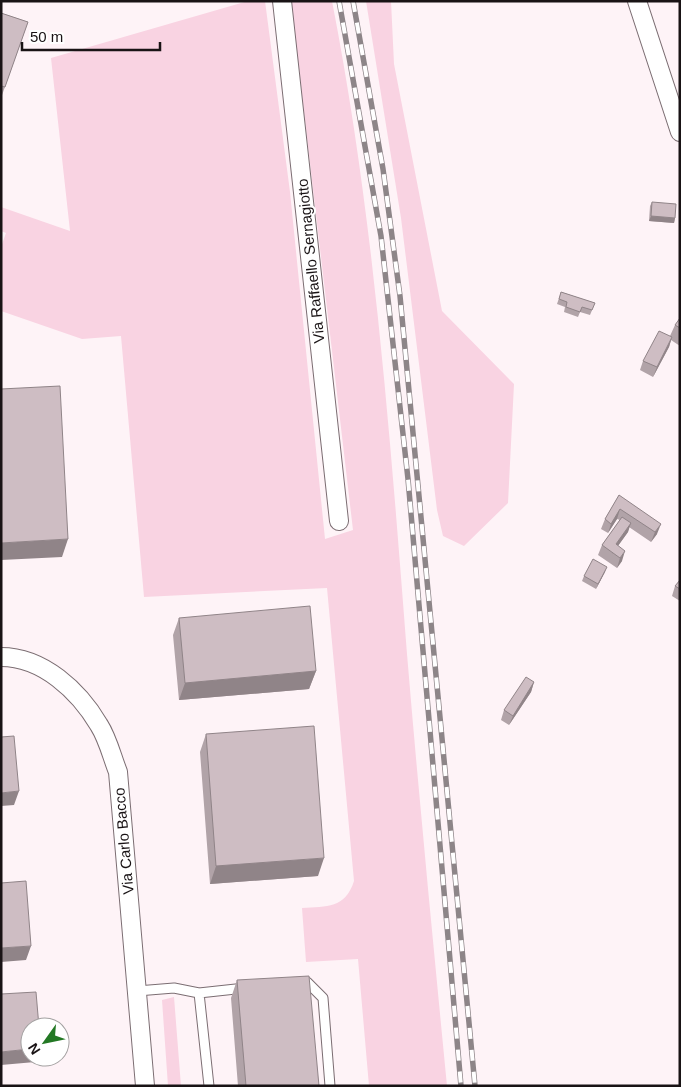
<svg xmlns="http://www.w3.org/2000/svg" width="681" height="1087" font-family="Arial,sans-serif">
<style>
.green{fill:#f9d3e2}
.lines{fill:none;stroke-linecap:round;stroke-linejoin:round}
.service-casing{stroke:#7b6d72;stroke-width:11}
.minor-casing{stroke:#7b6d72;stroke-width:20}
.service{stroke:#fff;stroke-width:9}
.minor{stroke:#fff;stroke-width:18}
.rail-casing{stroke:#8d8588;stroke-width:5.5}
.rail{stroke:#fff;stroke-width:4;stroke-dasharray:11;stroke-linecap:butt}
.wall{fill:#b1a3a8}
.shaded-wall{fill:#908488}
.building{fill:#cebdc3;stroke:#908488}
.labels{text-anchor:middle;stroke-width:4;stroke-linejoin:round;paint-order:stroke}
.street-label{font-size:15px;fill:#191315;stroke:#fff}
</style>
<rect width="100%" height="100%" fill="#fef3f7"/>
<!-- green -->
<path class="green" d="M248,1H265L290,192L325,539L353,530L291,1H332C374,216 390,436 407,654C419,798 433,942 447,1086H369L358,959L306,962L302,908C327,906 345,909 354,881L327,588L144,597L121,336L82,339L1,311V247L6,233L1,231V207L70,231L51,58Z
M366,1H391L394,64L442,311L514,384L508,503L464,546L443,536L437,510L401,218Z
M174,997L181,1086H168L162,1000Z"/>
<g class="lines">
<!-- service casing -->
<g class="service-casing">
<path id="service" d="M301,983L307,982L323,998L330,1086
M137,991L174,988L199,993L245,988
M199,993L209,1086"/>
</g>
<!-- minor casing -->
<g class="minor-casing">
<path id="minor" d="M282,1L339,521
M637,1L680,132
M1,657C43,657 79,691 99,725C108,739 112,757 118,772L145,1086"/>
</g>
<!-- service -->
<use href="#service" class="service"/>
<!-- minor -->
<use href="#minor" class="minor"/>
<!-- rail casing -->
<g class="rail-casing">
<path id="rail" d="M339,1L381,236L408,479L461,1086
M353,1L383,169L400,296L475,1086"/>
</g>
<!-- rail -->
<use href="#rail" class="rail"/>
</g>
<!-- wall -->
<path class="wall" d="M1,13L28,22L1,98Z
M652,202L675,218L674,223L649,221L650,206Z
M561,292L595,303L590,315L580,312L578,317L564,312L565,307L557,304Z
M680,318V346L671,340L669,347L653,377L640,370L643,361L670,336L675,325Z
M619,495L657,534L651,542L629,527L628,532L618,546L622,561L617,568L598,555L602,545L620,520L617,519L608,533L601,529L605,519Z
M605,572L596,589L582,581L584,576Z
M680,580V601L672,596L675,586Z
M179,618L316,671L309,689L179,700L173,635Z
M534,682L531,692L509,725L501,720L504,710Z
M206,734L318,876L210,884L200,752Z
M237,980L319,1086H238L231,998Z"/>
<!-- shaded-wall -->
<path class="shaded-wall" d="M651,216L675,218L674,223L649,221Z
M672,337L669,347L653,377L657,367Z
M620,509L617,519L608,533L611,524Z
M631,523L628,532L612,554L616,544Z
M661,524L657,534L651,542L655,532Z
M68,539L62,557L1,560V543Z
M625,551L622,561L617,568L620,558Z
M607,567L605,572L596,589L598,584Z
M316,671L309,689L179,700L185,683Z
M534,682L531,692L509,725L513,716Z
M19,791L14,805L1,806V793Z
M324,858L318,876L210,884L216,866Z
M31,946L26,960L1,962V948Z
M30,1049V1057H37L35,1062L1,1065V1052Z"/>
<!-- building -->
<path class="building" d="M1,13L28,22L5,87L1,86Z
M652,202L676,204L675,218L651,216Z
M561,292L595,303L592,310L582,307L580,312L566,307L567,302L559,299Z
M680,318V328L675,325Z
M659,331L672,337L657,367L643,361Z
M60,386L68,539L1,543V389Z
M619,495L661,524L655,532L620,509L611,524L605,519Z
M622,517L631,523L616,544L625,551L620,558L602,545Z
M593,559L607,567L598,584L584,576Z
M680,580V589L675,586Z
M310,606L316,671L185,683L179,618Z
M526,677L534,682L513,716L504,710Z
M314,726L324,858L216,866L206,734Z
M14,736L19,791L1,793V737Z
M26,881L31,946L1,948V883Z
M309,976L319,1086H246L237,980Z
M36,992L39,1027H30V1049L1,1052V994Z"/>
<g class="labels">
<!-- street labels -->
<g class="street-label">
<text transform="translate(311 261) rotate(-96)" y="5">Via Raffaello Sernagiotto</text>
<text transform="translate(124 841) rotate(-95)" y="5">Via Carlo Bacco</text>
</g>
</g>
<!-- border -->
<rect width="681" height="1087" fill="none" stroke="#191315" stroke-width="5"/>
<!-- north arrow -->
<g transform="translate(45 1042) rotate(237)"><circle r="24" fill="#ffffff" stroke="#a3a1a1"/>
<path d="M0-4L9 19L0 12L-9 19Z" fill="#237824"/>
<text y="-8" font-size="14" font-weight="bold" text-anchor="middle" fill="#191315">N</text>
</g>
<!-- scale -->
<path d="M22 42v8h138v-8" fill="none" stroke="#191315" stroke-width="2.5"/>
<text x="30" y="42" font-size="15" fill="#191315" stroke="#ffffff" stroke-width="4" paint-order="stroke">50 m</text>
</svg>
